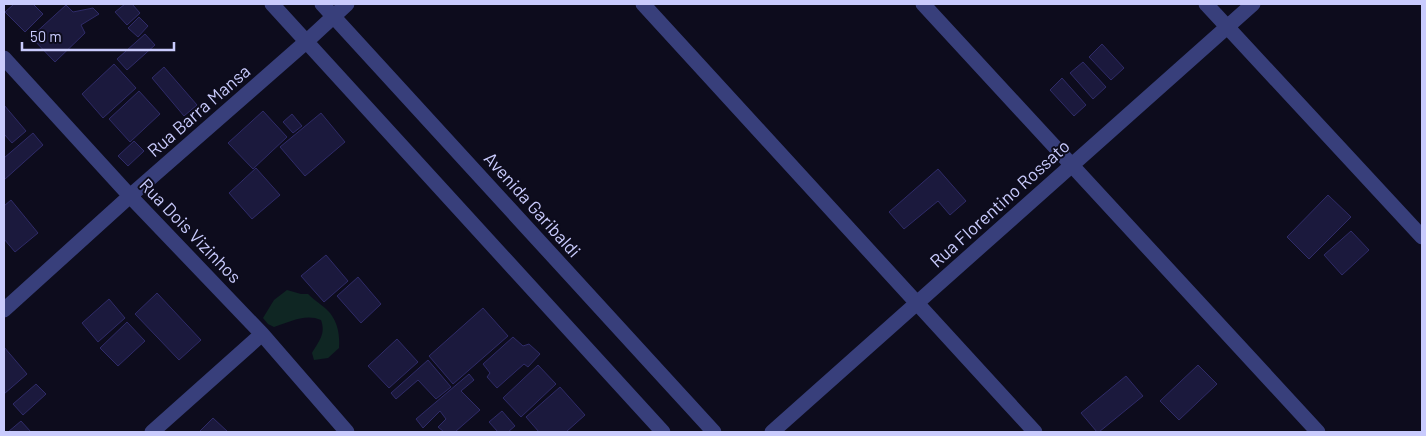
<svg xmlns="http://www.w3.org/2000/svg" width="1426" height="436" font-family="Barlow,sans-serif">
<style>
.green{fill:#0f2623}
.building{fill:#1b193d;stroke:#2f2b68}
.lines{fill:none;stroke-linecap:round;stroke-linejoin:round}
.minor{stroke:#383f7b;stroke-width:15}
.labels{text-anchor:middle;stroke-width:4;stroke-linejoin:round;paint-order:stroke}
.street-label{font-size:18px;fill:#c9cbfd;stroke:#0d0c1d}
</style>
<rect width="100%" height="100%" fill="#0d0c1d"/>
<!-- green -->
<path class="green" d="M287,290L301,294H308C315,301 324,306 330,313C338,323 340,336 339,348L328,358L314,360L312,353C319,341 326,334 321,320C306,313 289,322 274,327L268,324L263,318L274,300Z"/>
<!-- building -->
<path class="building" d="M14,4H33L43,14L25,32L5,12Z
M125,4H132L140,13L127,25L115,12Z
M66,5L73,12L93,8L99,14L81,25L85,33L55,62L31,37Z
M139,17L148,26L138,37L128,28Z
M145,34L155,45L127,70L117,59Z
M1102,44L1124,68L1111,80L1089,57Z
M1083,62L1106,87L1093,99L1070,73Z
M114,64L136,88L103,118L82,94Z
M164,67L197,105L184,116L152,78Z
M1062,78L1086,105L1074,116L1050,90Z
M139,91L160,114L130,142L109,119Z
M4,105L26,131L12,143L4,134Z
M263,111L287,137L253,169L228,143Z
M321,113L345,142L305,176L280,147Z
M292,114L302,126L293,133L283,122Z
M33,133L43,145L4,180V158Z
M134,141L144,151L128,166L118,156Z
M256,168L280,195L252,219L229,193Z
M938,169L966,201L950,215L938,201L904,229L889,212Z
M1328,195L1351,217L1309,259L1287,237Z
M11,200L38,233L15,252L4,239V206Z
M1351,231L1369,250L1342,275L1324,255Z
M326,255L348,281L324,302L301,276Z
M358,277L381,304L361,323L337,296Z
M157,293L201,340L179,360L135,314Z
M109,299L125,318L98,342L82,323Z
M483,308L508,336L453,384L429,356Z
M127,322L145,341L118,366L100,348Z
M513,337L523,346L529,344L540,354L528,367L524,364L497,388L487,377L490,373L483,364Z
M397,339L418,362L389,388L368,366Z
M4,347L27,374L4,394Z
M428,360L451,387L436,399L418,380L396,399L391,393Z
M538,365L556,384L521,417L503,398Z
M1198,365L1217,384L1179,420L1160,401Z
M469,374L474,380L461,391L480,410L455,432H444L438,427L446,419L440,411L423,428L416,419Z
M1126,376L1143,396L1099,432H1097L1081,413Z
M36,384L46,394L23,415L13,404Z
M560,387L585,415L566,432H539L526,417Z
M502,411L515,426L508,432H498L489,422Z
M213,418L228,432H199Z
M21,421L31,432H8Z"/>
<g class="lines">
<!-- minor -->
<path class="minor" d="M272,4L663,432
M322,4L714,432
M643,4L1035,432
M923,4L1318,432
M1206,4L1422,237
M4,58L130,196L262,334L347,432
M4,310L130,196L307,41L347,4
M152,432L262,334
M772,432L1253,4"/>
</g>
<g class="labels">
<!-- street labels -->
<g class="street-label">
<text transform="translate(199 111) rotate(-41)" y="6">Rua Barra Mansa</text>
<text transform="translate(1000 204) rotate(-42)" y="6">Rua Florentino Rossato</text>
<text transform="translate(532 205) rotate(48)" y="6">Avenida Garibaldi</text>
<text transform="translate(190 231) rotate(46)" y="6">Rua Dois Vizinhos</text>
</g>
</g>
<!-- border -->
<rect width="1426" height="436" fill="none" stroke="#c9cbfd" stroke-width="10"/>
<!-- scale -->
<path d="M22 42v8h152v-8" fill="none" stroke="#c9cbfd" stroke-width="2.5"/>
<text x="30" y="42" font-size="15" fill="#c9cbfd" stroke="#0d0c1d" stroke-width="4" paint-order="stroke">50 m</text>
</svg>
